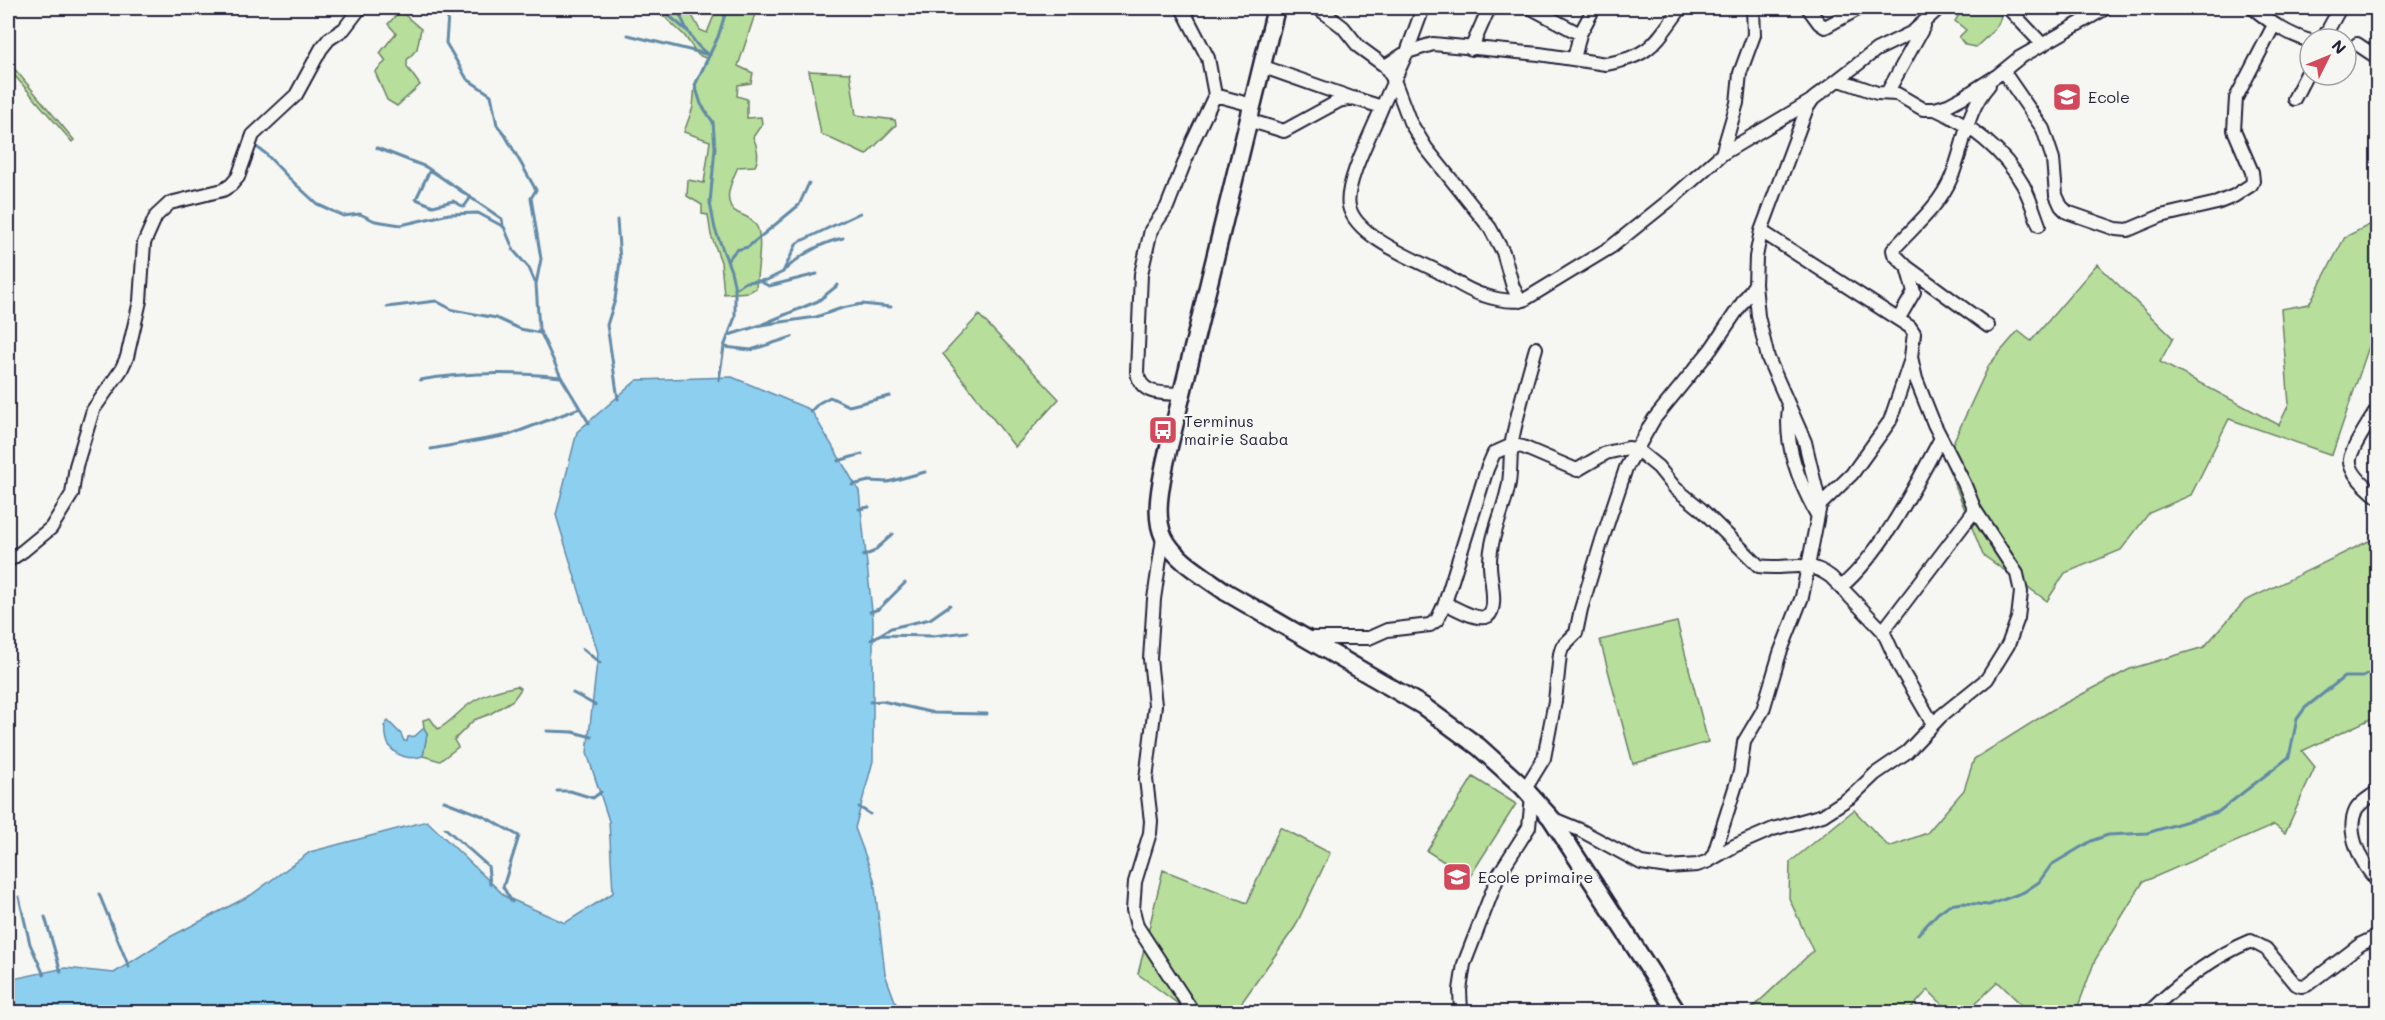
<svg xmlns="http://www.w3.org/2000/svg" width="2385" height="1020" font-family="Mali,sans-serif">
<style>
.green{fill:#b7de9a;stroke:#6c806a;stroke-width:1.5}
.water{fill:#8dcfef;stroke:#628aa7;stroke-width:1.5}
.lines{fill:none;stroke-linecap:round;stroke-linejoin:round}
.stream{stroke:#628aa7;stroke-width:3}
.street-casing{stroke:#22223b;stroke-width:16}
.secondary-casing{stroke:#22223b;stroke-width:21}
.street{stroke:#f6f6f2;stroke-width:12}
.secondary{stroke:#f6f6f2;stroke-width:16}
.labels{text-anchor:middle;stroke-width:4.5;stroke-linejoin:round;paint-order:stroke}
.poi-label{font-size:16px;fill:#22223b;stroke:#f6f6f2;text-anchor:start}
</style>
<rect width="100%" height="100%" fill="#f6f6f2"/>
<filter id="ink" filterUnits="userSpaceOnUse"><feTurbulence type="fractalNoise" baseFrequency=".0167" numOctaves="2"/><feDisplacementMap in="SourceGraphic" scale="12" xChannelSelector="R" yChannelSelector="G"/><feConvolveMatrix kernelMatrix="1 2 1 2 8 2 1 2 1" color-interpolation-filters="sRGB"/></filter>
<g filter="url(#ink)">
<!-- green -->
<path class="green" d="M655,8H688L700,30L707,33L717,8H757L738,66L753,73L751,83L738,85L737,96L747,99V118L761,117L762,124L753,137C757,145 760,158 755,166L738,167C732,180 720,204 738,213C745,216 753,219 757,227C763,239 757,273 756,288L749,292L724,294L721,262L711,235L708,215L702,214V205L687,196L688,180L704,183L710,141L684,132L693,107L695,85L708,59L698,55L684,35Z
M1963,8H1999C2007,23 1986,37 1976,47L1965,45L1959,37L1966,30L1955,21Z
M400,11L421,29L417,49L407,60V67L420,85L397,106L387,100L375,72L386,61L380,53L396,33L388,24Z
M8,61L74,140L72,142L8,68Z
M809,71L850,73L856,115L895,120L896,125L866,155L821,134Z
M2369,225L2377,230V323L2332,455L2229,419L2191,495L2149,513L2121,550L2065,573L2047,601L1983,555L1945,460L1989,365L2018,331L2031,341L2097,264L2173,338L2160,362L2279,425L2289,404L2281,309L2309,304L2345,237Z
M979,315L1059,399L1015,447L943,354Z
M2377,537V716L2302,751L2315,767L2285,833L2274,825L2143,882L2095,960L2076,1012H2029L1998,982L1966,1012H1950L1928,990L1908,1012H1748L1813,951L1789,898L1790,862L1854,810L1889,847L1927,833L1964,790L1974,759L2052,710L2130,669L2204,647L2245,601Z
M1677,622L1708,742L1633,764L1600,640Z
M517,686L521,689L513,700L490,714L474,720L454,740L458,747L440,761L423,756L427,734L424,728L423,720L430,718L438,729C451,722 456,714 468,705C483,694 498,690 517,686Z
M1473,777L1516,804L1469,878L1427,851Z
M1280,827L1330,853L1295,927L1235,1012H1189L1138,974L1163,870L1247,903Z"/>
<!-- water -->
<path class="water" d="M732,377L811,410L859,491L873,620V761L855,828L874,879L885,974L899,1012H8V980L65,968L114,973L170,937L251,895L310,852L427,821L506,897L565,923L613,893L609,821L587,753L598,653L556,515L577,432L637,380Z
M388,721L401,734L404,741H407L408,737L415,736L424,728L427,734L423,756C411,760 396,757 389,745C385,740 387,732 384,726Z"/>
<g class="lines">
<!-- stream -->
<path class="stream" d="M660,8L686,30
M677,8C684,24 691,42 706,53
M448,15L446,43L467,79L491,95L497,125L505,135L536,190L531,198L541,259L536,284L539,329L561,377L589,423
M628,35L710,55
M255,146L265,153L288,177L317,204L343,216L360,214L375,221L401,225L449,214L478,213L504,227L514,251L529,268L535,282
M377,148L426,167L502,219L503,226
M430,170L471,197L464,207L453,201L433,206L416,199Z
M617,220L620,261L615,300L607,325L618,399
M727,261L736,250L748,247L799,205L809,183
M786,269C803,253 820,243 843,238
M761,282L769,286L817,274
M735,289L746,282L767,280L783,272L797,243L860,213
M387,307L436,301L453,310L496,318L520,329L540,333
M763,324L818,301L838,285
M729,335L761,325L816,317L842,308L862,304L891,307
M724,347L751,350L792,337
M420,380C465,372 515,372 561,377
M719,380L724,347L735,317V289L731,271L715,229L710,203L715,148L713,122L701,104L695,85L718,37L727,8
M810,412L819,403L830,397L849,406L890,396
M431,449L509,435L580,408
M838,461L862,454
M852,485L869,481L888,482L925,472
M859,509L869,507
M863,556L873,552L893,534
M870,612L879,609L905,583
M879,635L933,636L967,632
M871,640L891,628L930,619L950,605
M583,649L600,663
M573,693L595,705
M870,702L882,701L934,713L987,714
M547,731L573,732L592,737
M557,791H570L593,798L601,792
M444,801L483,816L519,836L503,887L512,902
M859,807L870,814
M445,828L488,866L490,884
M99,894L129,967
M19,897L30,944L44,975
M45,917L61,972
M1918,934L1938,913L1949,905L1963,903L1989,905L2024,892L2039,882L2051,865L2091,841L2108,835L2147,833L2218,812L2289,757L2297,719L2305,708L2344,677H2363L2378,668
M8,974L12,983"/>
<!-- street casing -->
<g class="street-casing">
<path id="street" d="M1318,8L1343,27L1359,47L1385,66L1394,80L1410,122L1426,148L1490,228L1503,252L1513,287L1520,301
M1531,8L1580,34
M1808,8L1819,23L1825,27L1860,8
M2008,8L2043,45
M2253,8C2271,23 2287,34 2310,41
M2323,39L2340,8
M2357,44L2378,58
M1471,49L1489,8
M1574,59L1580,34L1594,8
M1261,66L1352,98
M1385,66L1407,52L1433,44L1539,54L1606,64C1652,56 1655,42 1681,8
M2003,71L2043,129L2053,159L2056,195L2061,206L2067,212L2116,229L2128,230L2161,216L2217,203L2234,196L2251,185L2253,181L2252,172L2234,130L2236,98L2274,25
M1840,80L1877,93L1897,94L1923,109H1935L1948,105L1965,96L1998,75L2019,58L2106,8
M1887,93L1924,26
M1215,95L1252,105
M2294,99L2310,68
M1382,107C1373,130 1344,184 1349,206C1355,236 1414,259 1439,272C1453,280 1468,291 1483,295C1497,300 1509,302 1524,300L1611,247L1676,195L1722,154L1737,103L1740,73L1754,35L1753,8
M1935,109C1970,124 2004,151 2023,185C2030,198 2034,212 2039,225
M1248,120L1284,131L1339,101L1353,98L1382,107L1407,52L1423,8
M1722,154L1811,101
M1907,267L1988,326
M1899,318L1914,292L1907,267L1894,254L1893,250C1913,227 1939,207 1951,178C1965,146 1965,112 1989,85
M1182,394C1162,393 1141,396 1137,372L1141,274L1151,230L1167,207L1193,141L1215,95L1208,58L1182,8
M1789,408C1784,445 1799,482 1817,515
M2378,408C2371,419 2351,449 2350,459C2348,472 2368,489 2378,497
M1820,505L1852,474L1890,421L1911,359
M1163,538L1154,599L1150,659L1155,705L1146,779L1151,821L1150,833L1135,882L1133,910L1137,926L1193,1012
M8,561L23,551L51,528L72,494L76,466L93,410L121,370L127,357L140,301L144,243L156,216L170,203L223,190L231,185L238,177L253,135L296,95L321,49L329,39L344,29L360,8
M1841,587C1884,550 1914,488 1941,438
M1445,603L1487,469L1494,453L1512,445L1523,447L1577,470L1606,453L1628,448L1636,449L1658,467L1675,488L1701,509L1759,566C1787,571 1805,557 1831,577L1883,631L1899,666L1933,724
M1883,631L1975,510
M1308,638H1369L1387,630L1430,625L1437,620L1445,603C1454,607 1478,622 1488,616C1499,608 1489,574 1490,563C1490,535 1505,509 1509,483C1511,469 1510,455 1512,441C1518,410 1527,379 1536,348
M1525,789L1544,758L1555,701L1560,654L1562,647L1576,633L1581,609L1602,540L1626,468L1654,419L1711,349L1755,284
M2378,791C2371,797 2360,802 2356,810C2345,832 2362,866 2378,881
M1551,818L1580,830L1641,863L1668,867L1697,865L1709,861L1714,854L1740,772L1744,742L1763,710L1780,653L1802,597L1820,505L1805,442L1768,358L1758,316L1755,284L1756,257L1761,231L1807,108L1813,99L1876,50L1913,32L1939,8
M1710,860L1734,846L1773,829L1823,815L1852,796L1875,774L1907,752L1941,716L1987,679L2008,645L2018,618L2021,592L2017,574L1975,510L1964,483L1934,424L1916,379L1911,357L1914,333L1910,327L1761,231
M1461,1012L1460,990L1464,964L1499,874L1529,827L1532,796
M2149,1012C2179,983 2212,957 2251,941L2266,949L2295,984L2301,986L2307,985L2361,944L2378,936"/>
</g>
<!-- secondary casing -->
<g class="secondary-casing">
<path id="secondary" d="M1276,8L1166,459C1148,541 1161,547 1226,592L1423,706L1479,747L1522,786L1551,818L1677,1012"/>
</g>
<!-- street -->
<use href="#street" class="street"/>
<!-- secondary -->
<use href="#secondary" class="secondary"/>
</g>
</g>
<!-- icons -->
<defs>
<g id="school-square" transform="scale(1.5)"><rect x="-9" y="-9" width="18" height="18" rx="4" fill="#d1495b" stroke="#f6f6f2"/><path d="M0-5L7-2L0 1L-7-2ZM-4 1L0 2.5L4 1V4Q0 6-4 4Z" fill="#fff"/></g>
<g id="bus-square" transform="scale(1.5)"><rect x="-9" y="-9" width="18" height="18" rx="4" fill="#d1495b" stroke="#f6f6f2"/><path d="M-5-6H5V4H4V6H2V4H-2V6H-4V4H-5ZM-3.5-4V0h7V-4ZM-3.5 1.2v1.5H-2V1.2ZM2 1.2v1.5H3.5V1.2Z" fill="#fff"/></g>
</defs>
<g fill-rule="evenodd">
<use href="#school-square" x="2067" y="97"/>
<use href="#bus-square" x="1163" y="430"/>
<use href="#school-square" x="1457" y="877"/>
</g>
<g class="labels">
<!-- poi labels -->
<g class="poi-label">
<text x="2088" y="103">Ecole</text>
<text x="1184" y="427">Terminus<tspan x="1184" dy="18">mairie Saaba</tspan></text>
<text x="1478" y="883">Ecole primaire</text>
</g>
</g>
<!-- margin -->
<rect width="2385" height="1020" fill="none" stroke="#f6f6f2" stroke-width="30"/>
<rect x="15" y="15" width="2355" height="990" fill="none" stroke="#22223b" stroke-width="2" filter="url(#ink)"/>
<!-- north arrow -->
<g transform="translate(2328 57) rotate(47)"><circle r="28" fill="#f6f6f2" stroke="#a1a1a9" stroke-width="1.5"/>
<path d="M0-4.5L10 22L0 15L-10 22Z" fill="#d1495b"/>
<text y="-9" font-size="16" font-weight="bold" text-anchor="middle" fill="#22223b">N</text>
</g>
</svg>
